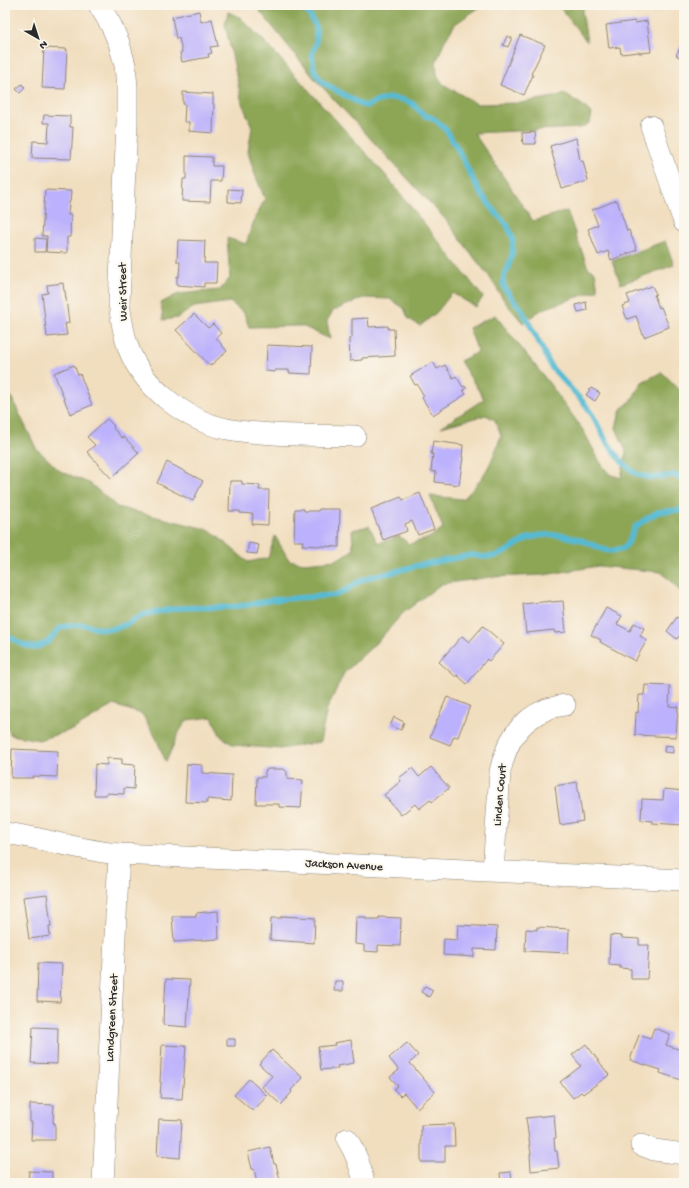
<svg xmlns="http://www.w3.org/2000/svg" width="689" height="1188" font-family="'Gochi Hand',sans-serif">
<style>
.forest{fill:#8da657;stroke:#5c6841}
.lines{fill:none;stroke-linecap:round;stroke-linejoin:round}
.stream{stroke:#55bad3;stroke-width:5.5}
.building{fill:#bcb1fc}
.street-casing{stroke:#8e8475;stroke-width:22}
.street{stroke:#fff;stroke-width:21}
.labels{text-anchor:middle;stroke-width:4;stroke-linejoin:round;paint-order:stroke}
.street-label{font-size:12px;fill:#2b2b2b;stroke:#fbf7ec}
</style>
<rect width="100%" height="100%" fill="#fbf7ec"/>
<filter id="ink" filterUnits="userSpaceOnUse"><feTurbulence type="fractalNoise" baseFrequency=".025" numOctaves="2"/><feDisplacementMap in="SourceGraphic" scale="8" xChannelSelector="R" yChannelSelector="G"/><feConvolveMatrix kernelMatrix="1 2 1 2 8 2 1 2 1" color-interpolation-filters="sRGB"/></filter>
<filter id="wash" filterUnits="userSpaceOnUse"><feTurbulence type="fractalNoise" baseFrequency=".012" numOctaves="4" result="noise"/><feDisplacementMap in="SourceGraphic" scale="16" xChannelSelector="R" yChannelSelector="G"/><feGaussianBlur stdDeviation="0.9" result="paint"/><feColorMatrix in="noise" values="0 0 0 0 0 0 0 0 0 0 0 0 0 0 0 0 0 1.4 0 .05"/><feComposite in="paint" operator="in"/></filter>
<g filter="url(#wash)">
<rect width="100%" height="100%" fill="#f1debf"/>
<!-- forest -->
<path class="forest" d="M255,5H483L455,24L444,42L436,63L437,75L443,84L477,104L520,103L554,97L564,94L581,104L592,114L590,123L580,128L474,133L533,221L567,211L588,268L595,272L598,290L543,309L535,314L523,323L505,302L489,276L476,260L446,220L314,78Z
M558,5H588L582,11L587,42Z
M228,12L241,18L263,40L383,172L483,297L476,307L452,293L437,312L420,326L408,318L404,308L390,299L363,298L333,311L327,321L330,339L302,326L249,327L244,313L230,302L194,307L177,318L163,320L161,303L178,294L220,290L230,278L227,238L246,244L255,218L265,199L254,172L248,152L252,127L242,103L233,60L225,24Z
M665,241L674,265L621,284L612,261Z
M495,315L549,383L583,430L600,462L609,474L621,478L626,451L616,428L621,409L631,401L642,382L662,372L684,394V595L661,572L598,566L544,575L491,577L441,584L403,613L378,641L344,673L327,709L320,742L280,749L233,745L220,735L212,717L187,720L179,732L166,762L156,738L142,714L113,705L74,729L39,740L11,735L5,724V417L7,388L36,448L60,471L91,484L117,507L210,530L248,562L268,558L275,536L289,560L304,563L336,560L353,550L352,530L369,526L378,543L399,536L409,544L429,538L443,528L430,496L463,499C485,478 491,464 501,436L495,420L486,415L441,427L484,399L460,361L478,352L469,328Z"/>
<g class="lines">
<!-- stream -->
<path class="stream" d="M298,5L309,14L316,27V43L312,54L314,70L322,82L362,105L368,106L374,102L390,98L400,99L412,103L425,116L431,117L437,121L447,131L457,148L479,191L497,214L507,225L513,238L512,255L508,268L504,276L503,282L505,289L514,301L521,308L542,348L551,367L585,404L593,416L607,442L622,462L636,474L651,478L675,475L684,480
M5,634L21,644L35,648L48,642L60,628L73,625H86L102,629H112L125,625L145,614L179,608L230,607L247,605L271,600L336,595L346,590L358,582L373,576L390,573L419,565L472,555L483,557L496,556L509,550L526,539L542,535H561L581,540L605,550L612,551L623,548L628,543L635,527L646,519L658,512L666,511L684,510"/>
</g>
<g id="blocks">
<!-- building -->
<path class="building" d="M199,11L201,22L212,19L218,46L210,47L212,53L208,54L209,57L182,62L180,53L182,52L179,38L176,39L172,17Z
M635,21V23L647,21L651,52L639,53V52L621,54L620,47L609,48L606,25Z
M520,35L545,45L531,74L533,75L524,95L500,85Z
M507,36L512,38L508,47L503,45Z
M684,40V60L676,55Z
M44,48L67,49L65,89L42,88Z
M22,84L25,88L20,93L16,89Z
M183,92L213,94V104H214L213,133L189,131V122H184L185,104H183Z
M44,115L70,116V127H73L71,159L32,158L33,141L48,142L49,123H43Z
M535,132L536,144H523L522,133Z
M576,138L580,161H583L588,181L562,189L550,146Z
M186,156L212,157V166H222L221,181H211L210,202L182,201L183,179H186Z
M228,189L242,190L241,203L228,202Z
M45,190L71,191L70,202H69L68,215H71L70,237H67V253L46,252L47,236H42Z
M617,200L627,231L629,230L637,250L611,260L608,251L598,255L588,229L598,225L592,210Z
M35,238L46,239L45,252H35Z
M178,240L205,241L204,263H217L216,283H204V287L177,285V276L179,277L180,262H177Z
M63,283L64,291H65L69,323L65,324L67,335L47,337L42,294L48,293L47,285Z
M652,286L656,294L654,295L659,308L661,307L669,327L644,337L636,316L627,319L622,306L630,303L627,295Z
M586,302L587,310L578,312L576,305Z
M194,314L208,328L213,324L221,333L216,338L227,351L210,366L176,330Z
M368,318L369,327L388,326V329H394L395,356L362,358V360L350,361L349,338H352V319Z
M267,345L312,347L311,374L289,373V370H275V372L266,371Z
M433,362L437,369L445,365L453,378L456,376L463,387L465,386L466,388L463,390L466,394L433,415L422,398L424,396L417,384L415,385L410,376Z
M74,365L78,375L80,374L92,405L70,414L54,373Z
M591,388L600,393L595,401L586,395Z
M107,419L114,426L113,428L122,438L124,437L139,453L111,478L87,452L95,445L87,437Z
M433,441L463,445L462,457H463L459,485L435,482L436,472L431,471L433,454H431Z
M167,462L203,481L193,501L157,483Z
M230,481H242V484L260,485L259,490H269L268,525L252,524L253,514L240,513V511H229Z
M420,493L434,529L418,535L412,521L405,524L407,531L383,540L371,509L401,497L403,500Z
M295,509H304V511H318L319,509H340L339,547L302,545L303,541H294Z
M249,543L259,545L257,554L247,553Z
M551,601V602L563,601L566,632L555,633L554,630L526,633L523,604Z
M606,608L622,616L617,624L630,631L634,623L644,628L640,636L647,640L635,661L600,642L601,640L591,635Z
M677,617L684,622V629L677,639L667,631Z
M483,626L504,644L489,661L487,659L467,684L457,675L456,677L439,662L462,636L469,642Z
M645,685L670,686L669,706L678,707L676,737L635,735L636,712L638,713L639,695H644Z
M447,697L470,706L458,737L454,736L450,745L430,737Z
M394,717L404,722L401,730L390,726Z
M665,745L673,746V753L664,752Z
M12,749L58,751L57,777L33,776V778H11Z
M107,758L122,759V764L135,765L134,789L124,788V794L106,793V795H94L95,764L107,765Z
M187,764L202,765V773L232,775L231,801L207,799V803L185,802Z
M431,767L449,788L432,802L430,800L419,809L415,804L401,815L384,795L401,781L399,778L412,768L419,777Z
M268,769H284L287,772V779L303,780L301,808L279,807V804H256L257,777H265V771Z
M577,782L583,821L560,825L555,786Z
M664,789L684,791V825L652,823V821L641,820L642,799L663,800Z
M47,894L51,926H49L50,936L29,939L23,897Z
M218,911L219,939L174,942L172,916H196V913Z
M282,916L315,918L314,943L270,940L271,918H282Z
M356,917H366V919H379V917L401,918L400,946L378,945V952L364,951V945L355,944Z
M458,925L497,927L496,950L474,949V957L443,955L444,939L457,940Z
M537,927L569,929L568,953L525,951L526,929L537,930Z
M610,935L622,936V938L639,939V945H649L647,979H631V969L620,968V966L609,965Z
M38,963L62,964L60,1002L37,1001Z
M166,979L190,980L187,1027L163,1025L164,996H165Z
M335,981H343V991H334Z
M425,986L433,990L429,997L421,992Z
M33,1027L58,1028L57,1064L31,1063Z
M654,1028L670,1034L666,1045L684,1051V1070L681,1080L660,1073L661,1070L630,1060L639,1035L650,1039Z
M227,1039H235V1046H227Z
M351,1040L354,1063L337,1066L338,1068L321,1070L318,1047L335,1045L334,1043Z
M407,1043L418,1055L410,1063L435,1092L417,1108L404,1093L400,1096L394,1089L398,1086L390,1077L399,1070L389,1058Z
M586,1044L609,1075L583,1094L581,1092L573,1098L560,1082L581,1066L572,1055Z
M162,1045L186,1046L182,1099L160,1098L161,1082H160Z
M272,1050L303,1078L291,1090L292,1092L281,1105L262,1087L272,1076L259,1064Z
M249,1079L267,1096L253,1111L234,1095Z
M30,1104L54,1105L53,1123H55V1140H31L32,1122H30Z
M554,1115L556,1138H554L555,1151H557L559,1168L531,1171L530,1154H531L526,1118Z
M159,1119L182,1120L180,1158L157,1156Z
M454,1124L455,1146H445V1162H421V1125Z
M270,1147L274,1164H276L280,1180L267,1183H257L254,1169H252L248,1152Z
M29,1171L52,1172V1183H28Z
M511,1172L512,1181L501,1182L500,1173Z"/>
</g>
</g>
<g filter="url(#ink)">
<use href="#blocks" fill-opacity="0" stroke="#8e8475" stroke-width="1"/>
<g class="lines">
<!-- street casing -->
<g class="street-casing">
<path id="street" d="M99,5L111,25L119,43L125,65L127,87V123L119,303C121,318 123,332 128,347C142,387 187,421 227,429C267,436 314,435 355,436
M651,126L684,222
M5,833C43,838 80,850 119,854L684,880
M493,871L500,772C506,743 518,721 547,709C553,707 559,706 565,705
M347,1139C356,1153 361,1167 364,1183
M641,1145L654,1150L684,1154
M103,1183L119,854"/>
</g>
<!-- street -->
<use href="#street" class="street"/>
</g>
</g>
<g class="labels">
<!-- street labels -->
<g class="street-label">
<text transform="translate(122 292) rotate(-91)" y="4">Weir Street</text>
<text transform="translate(499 795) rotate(-85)" y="4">Linden Court</text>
<text transform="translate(344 864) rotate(3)" y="4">Jackson Avenue</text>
<text transform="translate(111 1018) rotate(-87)" y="4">Landgreen Street</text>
</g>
</g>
<!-- margin -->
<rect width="689" height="1188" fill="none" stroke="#fbf7ec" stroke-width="20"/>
<!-- north arrow -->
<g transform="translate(38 38) rotate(141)" stroke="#fbf7ec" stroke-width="3" paint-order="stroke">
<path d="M0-3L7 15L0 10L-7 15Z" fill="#2b2b2b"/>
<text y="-6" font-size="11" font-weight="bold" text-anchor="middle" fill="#2b2b2b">N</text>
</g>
</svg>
